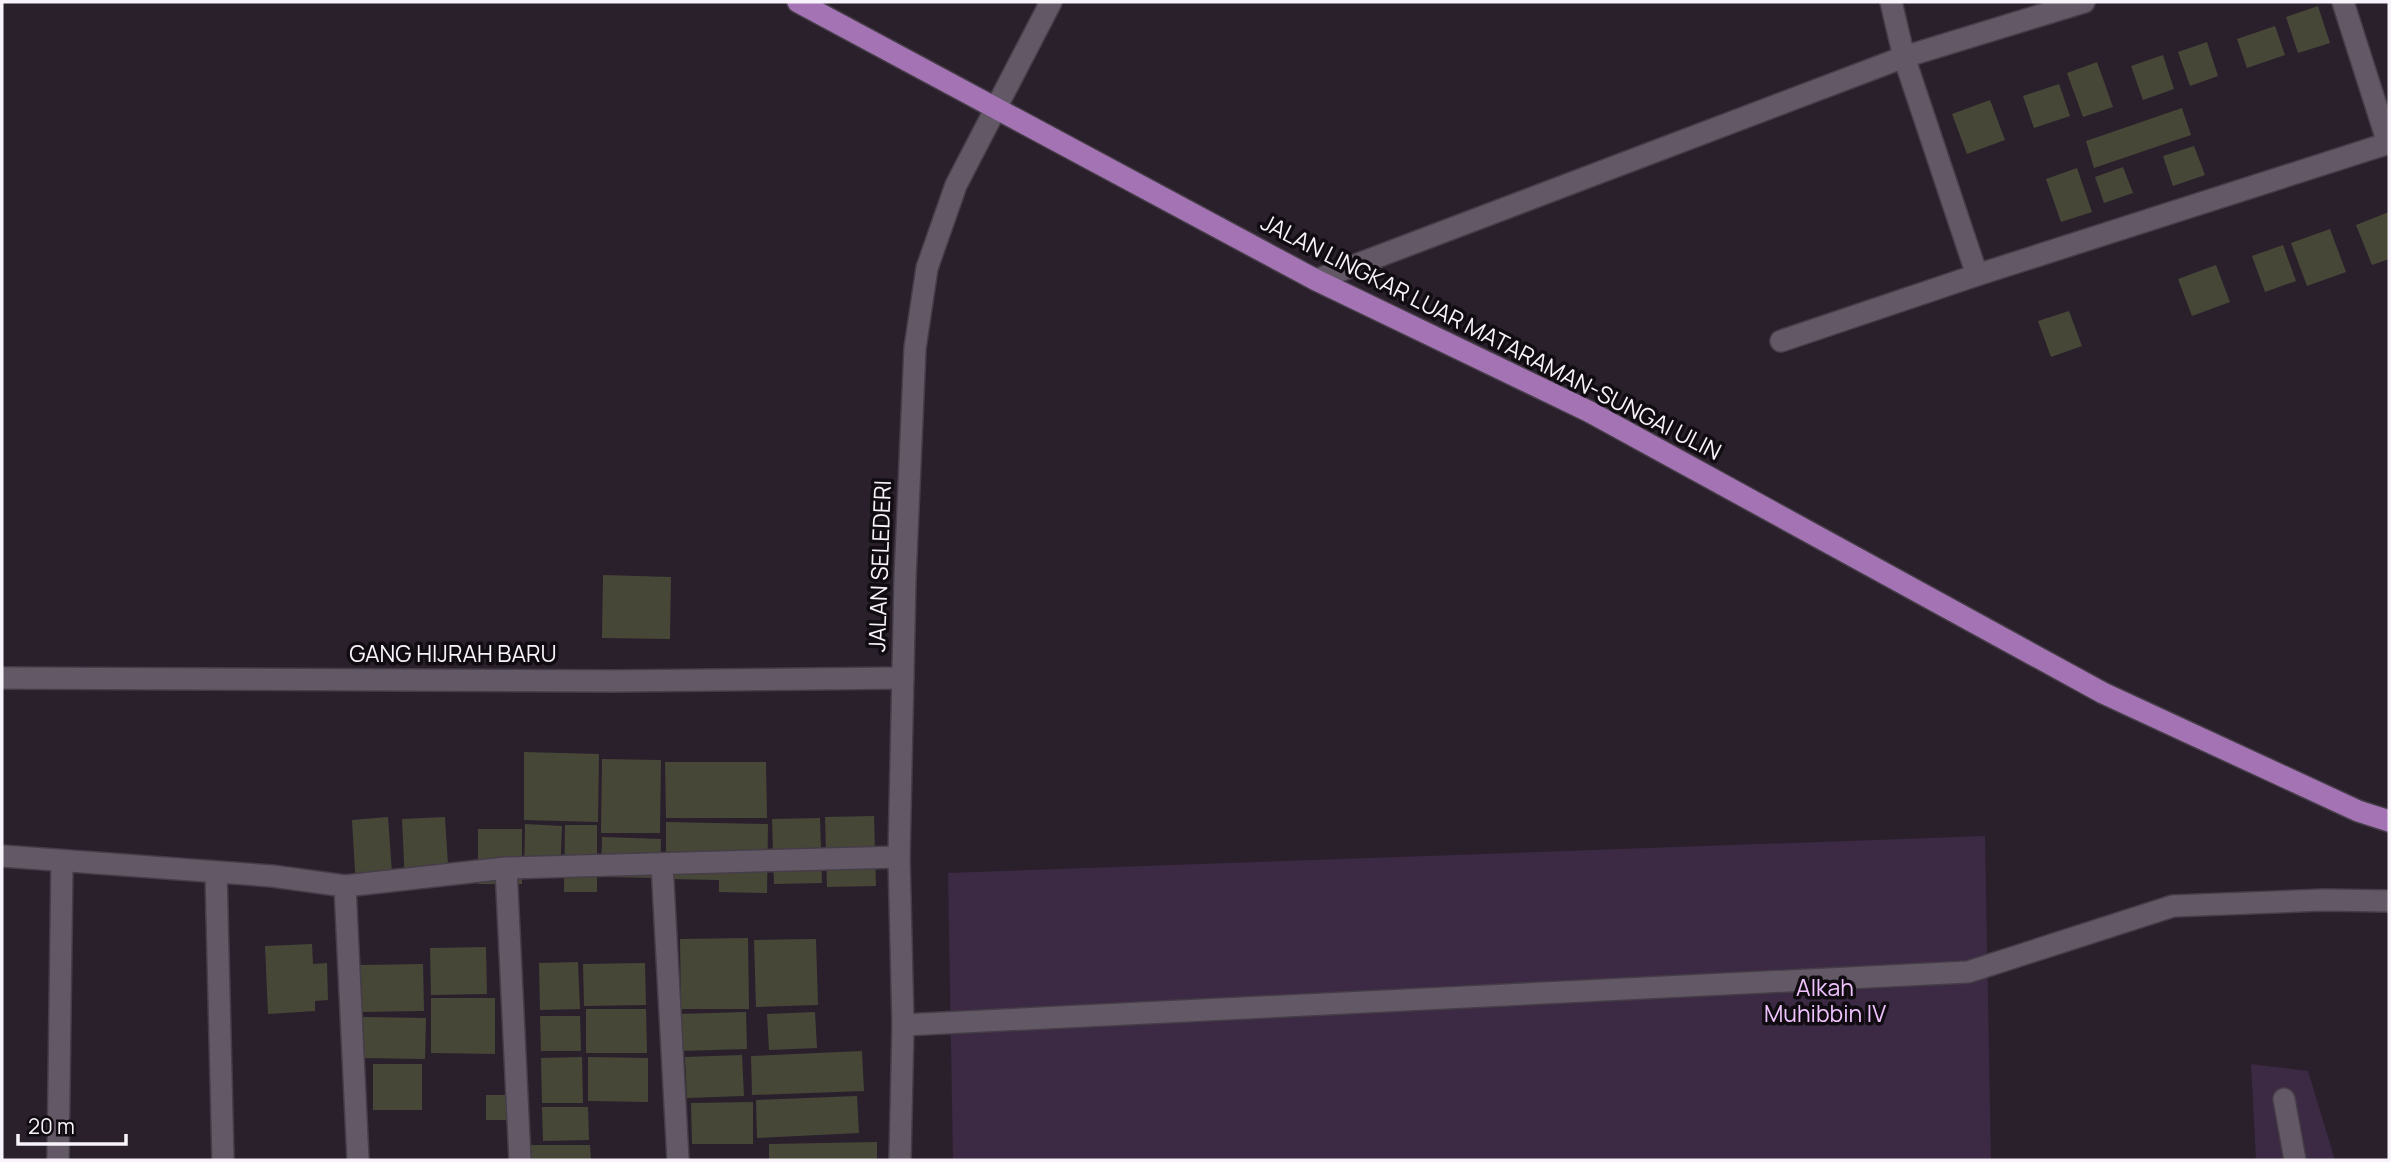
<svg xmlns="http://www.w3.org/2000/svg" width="2391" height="1162" font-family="Manrope,sans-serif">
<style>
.green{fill:#3c2943}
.building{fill:#474737}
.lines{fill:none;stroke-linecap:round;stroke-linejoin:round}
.minor-casing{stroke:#453d47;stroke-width:24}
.tertiary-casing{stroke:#453d47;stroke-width:24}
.primary-casing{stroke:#453d47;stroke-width:24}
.minor{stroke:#635966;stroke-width:21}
.tertiary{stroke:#635966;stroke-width:21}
.primary{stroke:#a473b3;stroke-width:21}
.labels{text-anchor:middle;stroke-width:7;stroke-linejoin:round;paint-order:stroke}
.street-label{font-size:23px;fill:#f8f2fa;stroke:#100c11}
.park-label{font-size:23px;fill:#f0c2fe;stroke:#100c11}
</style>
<rect width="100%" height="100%" fill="#29202c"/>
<!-- green -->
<path class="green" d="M1985,836L1991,1160H953L948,873Z
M2251,1064L2308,1071L2335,1160H2256Z"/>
<!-- building -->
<path class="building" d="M2318,6L2330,43L2298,53L2286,17Z
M2275,26L2285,55L2247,68L2237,39Z
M2207,42L2218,76L2190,86L2178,52Z
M2163,55L2174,89L2143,100L2131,66Z
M2097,62L2113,107L2083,117L2067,73Z
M2059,84L2070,116L2034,128L2023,96Z
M1990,100L2005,140L1967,154L1952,114Z
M2182,108L2191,135L2094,168L2086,141Z
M2194,146L2205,175L2173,186L2163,156Z
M2123,167L2133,193L2104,203L2095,177Z
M2077,168L2092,212L2061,222L2046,179Z
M2389,212V259L2372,265L2356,225Z
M2330,229L2346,272L2307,286L2291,243Z
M2283,245L2296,281L2265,292L2252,256Z
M2216,265L2230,302L2192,316L2178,279Z
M2069,311L2082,346L2051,357L2038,321Z
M603,575L671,577L670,639L602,638Z
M524,752L599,754L598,822L524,820Z
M602,759L661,760L660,833H601Z
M665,762H766L767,818H666Z
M874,816L876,886L827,887L825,817Z
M388,817L393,887L356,889L352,820Z
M445,817L449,881L405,883L402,819Z
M820,818L822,883L774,884L772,819Z
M666,822L768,824L767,893L719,892V880L666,879Z
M525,824L562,826L560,877L524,876Z
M565,825H597V892H564Z
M478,829H522V884H478Z
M602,837L661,839L660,878L601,877Z
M748,938L749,1009H681L680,939Z
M816,939L818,1005L756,1007L754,940Z
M312,944L313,964L327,963L328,1000L315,1001V1011L268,1014L265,946Z
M486,947L487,994L431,995L430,948Z
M578,962L580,1009L540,1010L539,963Z
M645,963L646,1005L584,1006L583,964Z
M423,964L424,1011L359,1012V965Z
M431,998H495V1054L431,1053Z
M586,1009H646L647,1053H586Z
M746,1012L747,1049L679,1051L678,1014Z
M815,1012L817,1048L769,1050L767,1014Z
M540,1016H580L581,1051H541Z
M363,1017L426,1018L425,1059L363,1058Z
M862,1051L864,1091L752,1095L751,1056Z
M742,1055L744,1096L687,1098L685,1057Z
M582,1057L583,1103H542L541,1058Z
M588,1057L648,1058V1102L588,1101Z
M373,1064H422V1110H373Z
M486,1095H521V1120H486Z
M857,1096L859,1133L757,1138L756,1100Z
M753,1102V1144H692L691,1103Z
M542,1107H588L589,1140L543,1141Z
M877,1142V1160H769V1144Z
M527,1145H590L591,1160H527Z"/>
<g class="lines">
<!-- minor casing -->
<g class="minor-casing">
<path id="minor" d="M1891,2L1904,57L1977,275
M2343,2L2388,143
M1316,280L1904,57L2084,2
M1781,341L1977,275L2389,143
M2,678L614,681L903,678
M2,856L272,876L345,886L506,868L899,857
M662,864L678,1160
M506,868L520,1160
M216,872L223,1160
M345,886L358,1160
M903,1025L1968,972L2173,906L2323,900L2389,901
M2284,1099L2295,1160
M58,1160L62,861"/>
</g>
<!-- tertiary casing -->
<g class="tertiary-casing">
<path id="tertiary" d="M900,1160L903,1025L899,857L905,578L915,348L927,268L956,185L1051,2"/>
</g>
<!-- primary casing -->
<g class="primary-casing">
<path id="primary" d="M798,2L1316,280L1590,412L2103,693L2358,811L2389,821"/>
</g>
<!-- minor -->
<use href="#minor" class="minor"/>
<!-- tertiary -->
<use href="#tertiary" class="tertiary"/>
<!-- primary -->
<use href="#primary" class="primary"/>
</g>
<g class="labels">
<!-- street labels -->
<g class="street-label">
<text transform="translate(1491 337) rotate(27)" y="8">JALAN LINGKAR LUAR MATARAMAN-SUNGAI ULIN</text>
<text transform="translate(880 566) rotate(-88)" y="8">JALAN SELEDERI</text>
<text x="453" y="662">GANG HIJRAH BARU</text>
</g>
<!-- park labels -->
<g class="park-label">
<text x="1825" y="996">Alkah<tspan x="1825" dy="26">Muhibbin IV</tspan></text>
</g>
</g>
<!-- border -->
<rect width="2391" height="1162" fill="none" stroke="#f8f2fa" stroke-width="7"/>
<!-- scale -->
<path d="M18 1134v10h108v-10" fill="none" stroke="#f8f2fa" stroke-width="3.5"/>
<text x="28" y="1134" font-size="21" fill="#f8f2fa" stroke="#100c11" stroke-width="5" paint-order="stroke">20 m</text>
</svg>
